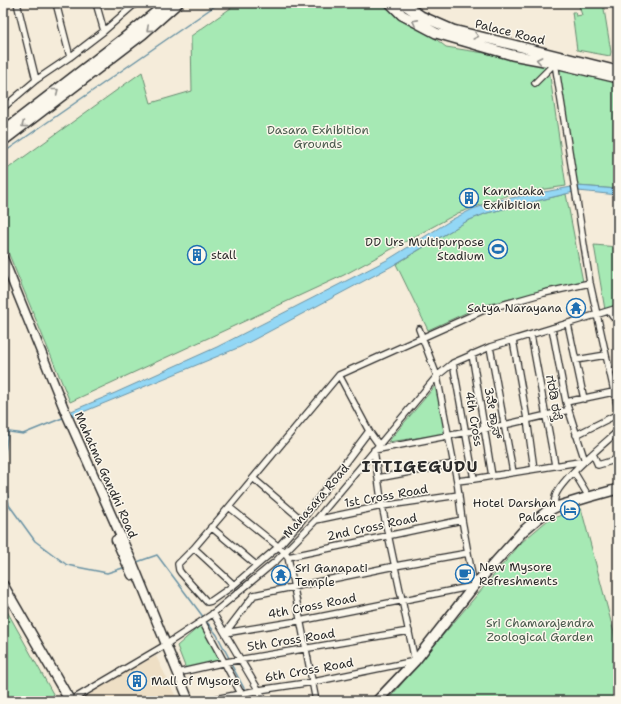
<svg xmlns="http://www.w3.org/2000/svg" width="621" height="704" font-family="'Shantell Sans','Noto Sans Kannada',sans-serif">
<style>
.built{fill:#eedfc5}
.green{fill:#a6e9b4;stroke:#688a70}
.water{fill:#93d7f5;stroke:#6992a4}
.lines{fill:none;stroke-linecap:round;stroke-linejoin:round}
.stream{stroke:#6992a4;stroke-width:1.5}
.minor-casing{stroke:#2b2b2b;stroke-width:8}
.secondary-casing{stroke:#2b2b2b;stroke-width:11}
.primary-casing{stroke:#2b2b2b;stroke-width:12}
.minor{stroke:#fbf7ec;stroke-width:5.5}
.secondary{stroke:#fbf7ec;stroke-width:8}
.primary{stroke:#fbf7ec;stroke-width:9}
.oneway{stroke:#93918c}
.labels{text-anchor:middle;stroke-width:3;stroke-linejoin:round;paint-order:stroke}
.street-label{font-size:12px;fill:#2b2b2b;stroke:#fbf7ec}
.park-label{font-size:12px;fill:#4a5a4d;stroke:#fbf7ec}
.poi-label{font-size:12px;fill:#2b2b2b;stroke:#fbf7ec;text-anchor:start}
.district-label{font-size:16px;font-weight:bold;letter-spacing:1px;fill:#2b2b2b;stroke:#fbf7ec}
</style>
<rect width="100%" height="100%" fill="#f5ecda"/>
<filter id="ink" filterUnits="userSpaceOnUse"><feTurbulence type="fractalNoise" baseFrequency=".025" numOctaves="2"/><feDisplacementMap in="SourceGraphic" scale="8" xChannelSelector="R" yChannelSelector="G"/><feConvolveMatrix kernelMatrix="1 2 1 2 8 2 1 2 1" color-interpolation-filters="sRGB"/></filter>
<g filter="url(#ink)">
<!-- built -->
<path class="built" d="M465,557L470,582L458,584L455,570L460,569L458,558Z
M156,656L178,701L75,700Z"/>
<!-- green -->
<path class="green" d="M238,3H385L410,19L446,47L548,63L566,186L512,194L458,213L344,275L70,402L3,240V172L142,72L151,103L192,91L191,36Z
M578,3H603L611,52L610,56L577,50L572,12H575L576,16L582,15Z
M565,66L618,81V189L577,186L559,74L560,69Z
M566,194L583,282L481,306L428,330L396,264L467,221L487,213Z
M594,245L618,247V305L605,310Z
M436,385L446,434L388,442Z
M581,508L618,648V701H387L522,542L548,520Z
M3,604L57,701H3Z
M202,624L222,661L186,669L177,646Z"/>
<!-- water -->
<path class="water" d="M577,186L618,189V195L578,191L487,213L467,221L392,266L240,347L71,417L69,412L115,393L217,347L389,259L453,219L473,209L500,200Z"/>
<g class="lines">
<!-- stream -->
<path class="stream" d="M3,153L219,3
M3,431L23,434L65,417
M8,431L3,467L9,505L35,541L67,565L107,573L126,567
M137,562L157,555L204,618
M206,621L217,635L230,660
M231,664L245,690
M247,694L251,701"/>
<!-- minor casing -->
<g class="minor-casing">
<path id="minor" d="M17,3L36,80
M56,3L70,57
M96,3L104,31
M555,63L590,283L618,409
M535,83L555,63
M3,108L36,80L70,57L104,31L136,3
M609,311L613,317L618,320
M568,324L584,399
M531,335L555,465
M513,340L527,419L534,469
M490,347L513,472
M472,354L492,476
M576,360L606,355
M453,363L474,479
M339,375L369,431L379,445
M566,402L618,391
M369,431L302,520L278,547L234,585L211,601L207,602L181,573L179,570L178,564L194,548L229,507L339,375L484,310L544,293L590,283
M576,435L618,414
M593,454L598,465L618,459
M574,472L589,497
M253,478L302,520
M378,478L453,464
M457,481L474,479L585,461L566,402L552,328
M229,507L285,552L288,557L316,701
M556,507C555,505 554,501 555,498C556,483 605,443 618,431
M316,520L382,506L459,495
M211,527L256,565
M194,548L234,585
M288,557L462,520
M213,613L265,701
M202,621L245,701
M225,633L304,620L474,586L462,520L457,481L437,376L419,329
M225,633L254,595L395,566L468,553
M177,673L226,662L409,631
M70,701L162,647L211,615L276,561L316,520L437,376L453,363L490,347L618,308
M206,701L259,690L313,682L415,661L382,506L374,450L504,425L569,410"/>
</g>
<!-- secondary casing -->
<g class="secondary-casing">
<path id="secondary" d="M3,258L65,411L134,566L189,701
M116,540L132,575"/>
</g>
<!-- primary casing -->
<g class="primary-casing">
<path id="primary" d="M390,3L402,15L436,33L512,55L555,63L618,78
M402,3L421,16L453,30L618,71
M3,131L124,38L167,3
M3,141L143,34L178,3
M3,585L70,701
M377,701L415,661L474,586L523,531L536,520L546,512L556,507L589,497L618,489"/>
</g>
<!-- minor -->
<use href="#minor" class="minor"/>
<!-- secondary -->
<use href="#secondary" class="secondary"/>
<!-- primary -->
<use href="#primary" class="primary"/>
</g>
<!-- one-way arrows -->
<defs><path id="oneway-chevron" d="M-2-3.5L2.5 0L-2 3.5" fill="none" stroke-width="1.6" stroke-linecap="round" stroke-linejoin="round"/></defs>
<g class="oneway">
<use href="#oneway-chevron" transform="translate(415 22) rotate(-152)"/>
<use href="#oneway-chevron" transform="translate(149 29) rotate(139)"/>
<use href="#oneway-chevron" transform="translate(476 36) rotate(14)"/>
<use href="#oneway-chevron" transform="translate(539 60) rotate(-169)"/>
<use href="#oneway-chevron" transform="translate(56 91) rotate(-38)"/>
<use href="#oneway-chevron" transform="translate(24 125) rotate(143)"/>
</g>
</g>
<!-- icons -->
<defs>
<g id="building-ring" transform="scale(1)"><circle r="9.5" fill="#fbf7ec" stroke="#1f6fb2" stroke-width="1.5"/><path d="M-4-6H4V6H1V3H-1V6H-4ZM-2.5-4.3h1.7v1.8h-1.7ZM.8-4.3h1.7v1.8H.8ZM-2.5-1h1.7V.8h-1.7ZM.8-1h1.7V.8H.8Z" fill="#1f6fb2"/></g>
<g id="stadium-ring" transform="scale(1)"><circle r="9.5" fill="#fbf7ec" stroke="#1f6fb2" stroke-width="1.5"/><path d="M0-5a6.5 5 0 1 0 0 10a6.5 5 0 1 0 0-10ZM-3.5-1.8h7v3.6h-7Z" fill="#1f6fb2"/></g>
<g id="temple-ring" transform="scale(1)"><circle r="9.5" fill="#fbf7ec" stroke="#1f6fb2" stroke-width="1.5"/><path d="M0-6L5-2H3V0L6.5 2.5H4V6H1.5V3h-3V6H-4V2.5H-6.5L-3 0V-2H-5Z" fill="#1f6fb2"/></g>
<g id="hotel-ring" transform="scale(1)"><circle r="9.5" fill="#fbf7ec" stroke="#1f6fb2" stroke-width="1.5"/><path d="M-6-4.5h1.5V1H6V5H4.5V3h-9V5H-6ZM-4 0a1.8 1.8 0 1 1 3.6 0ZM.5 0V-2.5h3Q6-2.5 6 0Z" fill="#1f6fb2"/></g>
<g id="cafe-ring" transform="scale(1)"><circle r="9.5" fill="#fbf7ec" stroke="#1f6fb2" stroke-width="1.5"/><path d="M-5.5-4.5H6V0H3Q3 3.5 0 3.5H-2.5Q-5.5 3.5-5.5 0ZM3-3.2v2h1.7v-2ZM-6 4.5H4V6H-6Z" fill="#1f6fb2"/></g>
</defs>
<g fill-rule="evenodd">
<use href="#building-ring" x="469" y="198"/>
<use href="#stadium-ring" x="498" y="249"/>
<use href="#building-ring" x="197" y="255"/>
<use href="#temple-ring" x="576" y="308"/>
<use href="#hotel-ring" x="570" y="510"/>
<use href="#cafe-ring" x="465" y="574"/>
<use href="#temple-ring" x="281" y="575"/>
<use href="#building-ring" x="137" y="681"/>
</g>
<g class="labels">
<!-- street labels -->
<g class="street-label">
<text transform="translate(510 32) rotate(14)" y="4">Palace Road</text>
<text transform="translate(554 398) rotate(80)" y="4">ಗರಡಿ ರಸ್ತೆ</text>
<text transform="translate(493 413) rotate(80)" y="4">3ನೆೇ ಕ್ರಾಸ್</text>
<text transform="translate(474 419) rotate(80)" y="4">4th Cross</text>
<text transform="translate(106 475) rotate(66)" y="4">Mahatma Gandhi Road</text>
<text transform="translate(386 496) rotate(-10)" y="4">1st Cross Road</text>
<text transform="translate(316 501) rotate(-49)" y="4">Manasara Road</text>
<text transform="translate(372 527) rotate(-12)" y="4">2nd Cross Road</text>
<text transform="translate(312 606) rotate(-11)" y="4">4th Cross Road</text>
<text transform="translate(291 640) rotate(-9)" y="4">5th Cross Road</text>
<text transform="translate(309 670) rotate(-10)" y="4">6th Cross Road</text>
</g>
<!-- park labels -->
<g class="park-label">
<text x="318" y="134">Dasara Exhibition<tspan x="318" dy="14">Grounds</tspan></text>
<text x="540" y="627">Sri Chamarajendra<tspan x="540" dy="14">Zoological Garden</tspan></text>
</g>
<!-- poi labels -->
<g class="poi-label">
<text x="483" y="195">Karnataka<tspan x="483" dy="14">Exhibition</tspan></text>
<text x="484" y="246" text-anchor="end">DD Urs Multipurpose<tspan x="484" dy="14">Stadium</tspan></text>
<text x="211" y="259">stall</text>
<text x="562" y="312" text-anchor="end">Satya Narayana</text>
<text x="556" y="507" text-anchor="end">Hotel Darshan<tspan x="556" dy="14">Palace</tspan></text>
<text x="479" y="571">New Mysore<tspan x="479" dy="14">Refreshments</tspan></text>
<text x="295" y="572">Sri Ganapati<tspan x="295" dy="14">Temple</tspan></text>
<text x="151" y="685">Mall of Mysore</text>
</g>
<!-- district labels -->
<g class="district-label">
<text x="420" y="472">ITTIGEGUDU</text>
</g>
</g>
<!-- margin -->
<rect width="621" height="704" fill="none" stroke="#fbf7ec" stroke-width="16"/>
<rect x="8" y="8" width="605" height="688" fill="none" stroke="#2b2b2b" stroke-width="1.5" filter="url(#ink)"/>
</svg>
